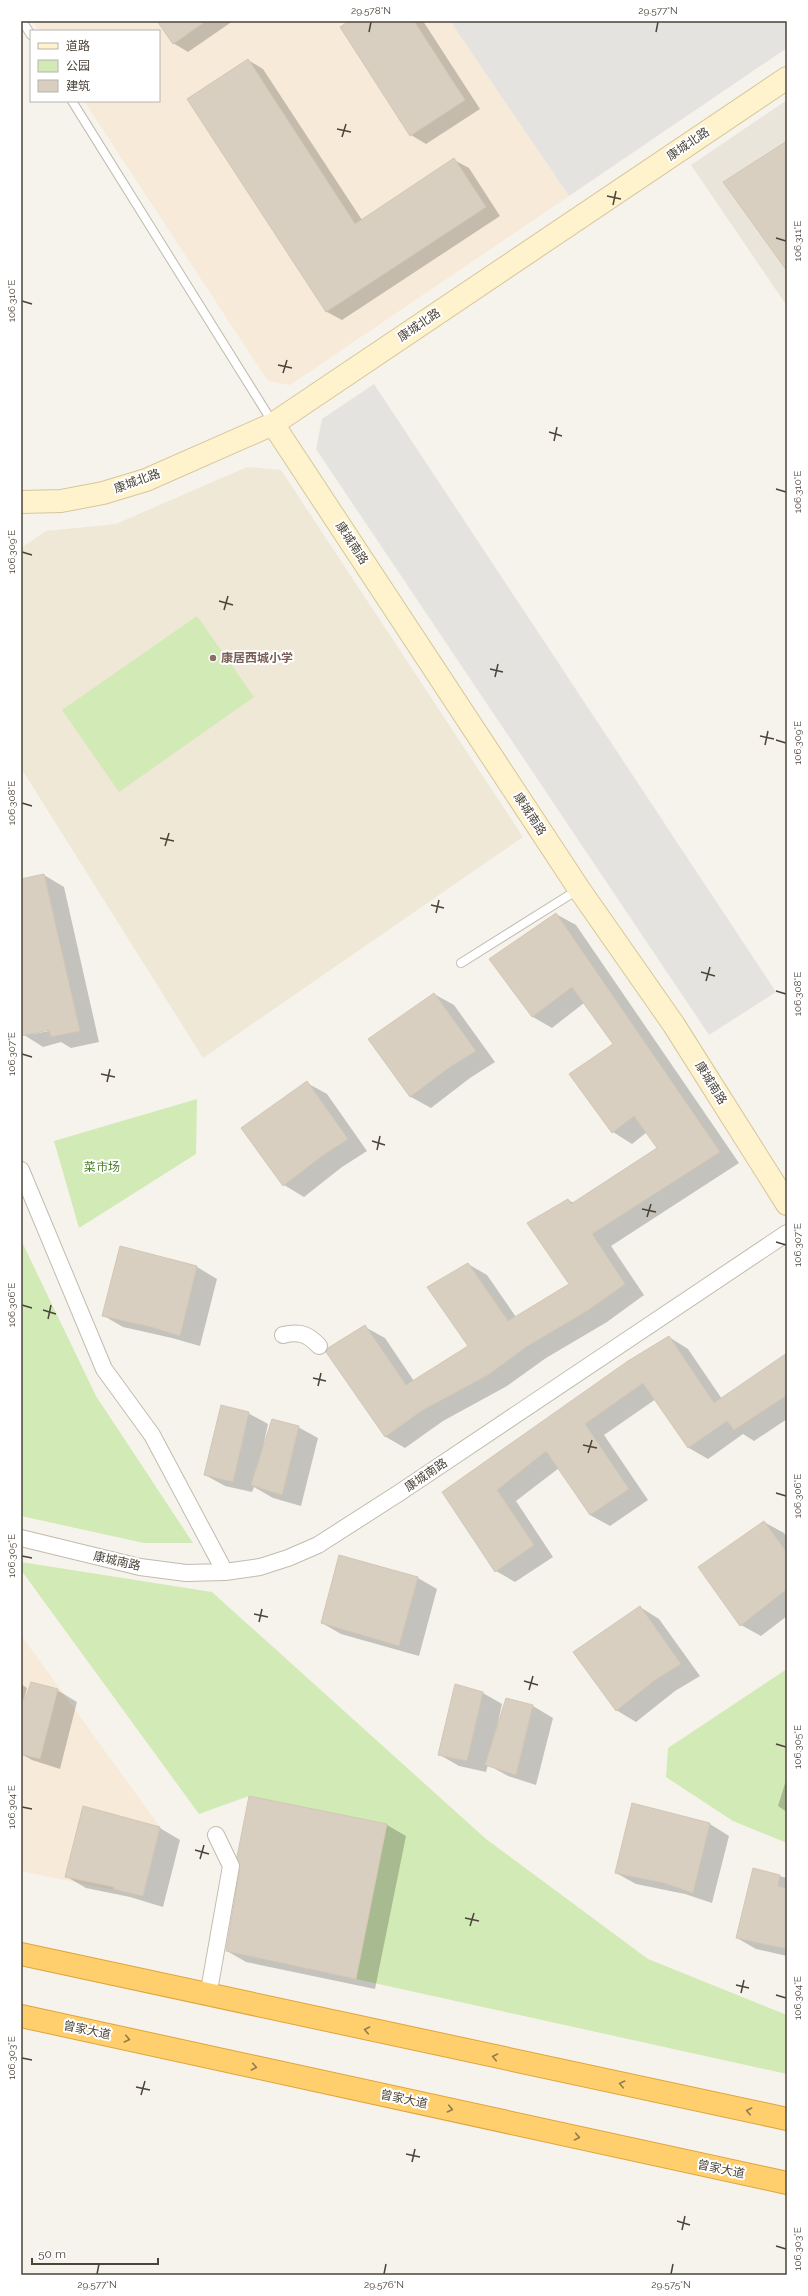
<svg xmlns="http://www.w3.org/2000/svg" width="808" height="2296" font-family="Raleway,'Noto Sans SC',sans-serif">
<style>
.residential{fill:#eae5da}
.commercial{fill:#f7ead8}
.education{fill:#efe8d6}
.green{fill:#d2eab5}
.parking{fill:#e5e3e0}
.shadow{fill:#0003;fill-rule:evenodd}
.building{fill:#d8cfc1;stroke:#d3c7b4}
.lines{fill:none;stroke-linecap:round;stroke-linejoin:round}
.lane-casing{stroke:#c2bbae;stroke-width:10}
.street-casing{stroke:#c2bbae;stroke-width:18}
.secondary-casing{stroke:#d6c79b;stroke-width:24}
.highway-casing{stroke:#e0a43c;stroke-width:24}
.lane{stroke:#fff;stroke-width:8}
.street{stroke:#fff;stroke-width:16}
.secondary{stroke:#fff3cd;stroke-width:22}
.highway{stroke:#ffcf6e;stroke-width:22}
.oneway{stroke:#937c4e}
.ticks{fill:none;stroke:#4b4439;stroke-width:1.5}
.education-dot{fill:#8d6e63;stroke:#fff;stroke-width:1.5}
.labels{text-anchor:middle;stroke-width:4;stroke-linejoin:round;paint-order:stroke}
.street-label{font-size:12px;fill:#4b4439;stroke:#fff}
.education-label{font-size:12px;font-weight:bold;fill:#785e54;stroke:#fff;text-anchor:start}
.park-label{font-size:12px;fill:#4a7f2a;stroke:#fff}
.neatline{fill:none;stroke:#4b4439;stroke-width:1.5}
.ticks-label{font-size:10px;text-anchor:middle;fill:#4b4439}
</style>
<rect width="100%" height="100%" fill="#f6f3ec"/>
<!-- residential -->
<path class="residential" d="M787,100V306L691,165Z"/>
<!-- commercial -->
<path class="commercial" d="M32,21H450L569,196L290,385L268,381L84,101H159V31H39Z
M21,1635L160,1827L143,1896L21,1871Z"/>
<!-- education -->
<path class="education" d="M247,467L281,470L523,837L203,1058L21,768V548L46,531L116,524Z"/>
<!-- green -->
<path class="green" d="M197,616L254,697L119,792L62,710Z
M197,1099L196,1154L79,1228L54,1141Z
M21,1240L96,1396L193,1543H144L21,1516Z
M21,1562L212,1592L486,1839L648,1959L787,2015V2074L356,1979L387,1824L249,1796L199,1814L21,1570Z
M787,1669V1843L733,1821L666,1777L668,1748Z"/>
<!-- parking -->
<path class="parking" d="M450,21H787V48L569,196Z
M374,384L776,992L709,1035L316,449L322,419Z"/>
<!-- shadow -->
<path class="shadow" d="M158,21H233L188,52L173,43Z
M351,21H423L480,109L426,144L411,135L341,27Z
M248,60L263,69L362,220L454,160L469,168L500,216L342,320L327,312L188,99Z
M44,875L64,887L99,1042L71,1048L61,1042L43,1047L21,1033V880ZM54,1028V1030L33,1034V1032Z
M556,914L576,925L739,1163L611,1246L644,1295L607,1322L546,1358L507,1386L443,1421L405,1448L386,1437L327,1352L365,1327L385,1338L414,1381L469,1346L468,1264L487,1275L516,1317L570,1284L568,1200L574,1203L658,1148L647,1132L632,1144L613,1132L614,1044L584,1003L552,1028L533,1017L491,959Z
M434,994L454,1005L495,1062L470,1078L431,1108L411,1097L369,1039Z
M307,1083L327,1094L367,1151L342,1167L304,1197L284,1185L242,1128Z
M120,1247L197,1267L217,1279L200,1346L172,1338L123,1327L104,1316Z
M669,1337L688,1349L722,1399L787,1355V1419L754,1441L743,1434L708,1459L689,1448L656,1399L604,1435L648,1500L610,1526L590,1515L559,1468L516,1501L553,1557L515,1582L496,1571L443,1492Z
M248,1413L268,1424L262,1452L298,1427L318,1438L301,1506L273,1498L254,1487L252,1492L225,1486L205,1475Z
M764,1522L784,1533L787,1538V1616L761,1636L741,1625Z
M418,1578L437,1589L419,1656L341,1634L322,1623Z
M640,1607L659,1619L700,1676L675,1691L636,1722L616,1710Z
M21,1684L27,1688L21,1713Z
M57,1690L77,1702L60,1769L32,1760L21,1754V1715Z
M483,1693L502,1704L496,1731L507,1699L533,1706L553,1718L536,1785L508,1776L488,1765L486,1772L459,1766L440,1755Z
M787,1777V1812L778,1806Z
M83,1808L160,1828L180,1840L163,1907L130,1897L86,1888L67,1877Z
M710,1824L729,1836L712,1903L685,1894L636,1884L616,1873Z
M387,1825L406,1836L375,1989L246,1962L227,1951L241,1868Z
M753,1869L787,1878V1956L756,1949L737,1938Z"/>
<!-- building -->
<path class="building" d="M157,21H206L173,44Z
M349,21H414L465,100L410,136L340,27Z
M248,59L355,224L454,158L486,207L326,312L187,99Z
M787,141V271L723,182Z
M44,874L80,1031L51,1037L49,1030L21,1036V879Z
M556,913L720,1152L592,1234L625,1284L587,1311L526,1347L488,1375L423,1410L385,1437L326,1352L328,1348L365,1325L406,1385L468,1346L427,1287L468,1263L508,1321L569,1284L527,1223L568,1199L571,1204L657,1148L634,1116L612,1133L569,1074L613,1044L572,987L532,1017L489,959Z
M434,993L476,1051L450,1067L410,1097L368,1039Z
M307,1081L348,1139L322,1156L283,1186L241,1128Z
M120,1246L197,1266L180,1336L151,1327L102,1316Z
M669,1336L714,1403L787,1353V1395L734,1430L727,1421L688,1448L643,1383L585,1424L629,1489L590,1515L546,1451L497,1490L534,1545L495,1572L442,1492L628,1361Z
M221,1405L249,1412L233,1482L204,1475Z
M272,1419L299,1426L282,1495L251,1485Z
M764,1521L787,1553V1589L740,1626L698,1567Z
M339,1555L418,1577L399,1646L321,1623Z
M640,1606L681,1664L655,1680L616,1711L573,1652Z
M31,1682L58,1689L40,1759L21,1754V1699L25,1700Z
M455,1684L483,1692L467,1761L438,1755Z
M506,1698L533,1705L516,1775L485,1765Z
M249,1796L387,1824L356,1979L226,1951L240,1868L237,1857Z
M632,1803L710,1823L693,1893L664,1883L615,1873Z
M83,1806L160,1827L143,1896L113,1889L114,1887L65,1877Z
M753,1868L780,1875L778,1886L787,1888V1949L736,1938Z"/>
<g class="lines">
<!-- lane casing -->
<g class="lane-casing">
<path id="lane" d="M22,21L31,35
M72,101L273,423
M461,963L579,889"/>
</g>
<!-- street casing -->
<g class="street-casing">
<path id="street" d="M21,1170L104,1369L152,1435L225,1572
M283,1335C299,1331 308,1334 319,1346
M21,1538L140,1567L186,1573L225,1572L260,1567L288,1558L318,1545L399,1493L787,1233
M208,1996L231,1866L216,1835"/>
</g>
<!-- secondary casing -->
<g class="secondary-casing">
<path id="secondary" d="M273,424L579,889L674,1025L787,1204
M21,502L61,501L103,493L146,480L273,424L787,78"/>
</g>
<!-- highway casing -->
<g class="highway-casing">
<path id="highway" d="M21,1954L787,2119
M21,2016L787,2183"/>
</g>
<!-- lane -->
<use href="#lane" class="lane"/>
<!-- street -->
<use href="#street" class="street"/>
<!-- secondary -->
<use href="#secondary" class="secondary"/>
<!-- highway -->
<use href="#highway" class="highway"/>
</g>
<!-- one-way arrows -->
<defs><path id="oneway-chevron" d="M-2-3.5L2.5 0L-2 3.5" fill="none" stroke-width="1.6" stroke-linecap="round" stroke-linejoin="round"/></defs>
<g class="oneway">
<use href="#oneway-chevron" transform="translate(367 2030) rotate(-168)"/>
<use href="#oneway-chevron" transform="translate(127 2039) rotate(12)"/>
<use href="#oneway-chevron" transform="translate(495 2057) rotate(-168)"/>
<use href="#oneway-chevron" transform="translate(254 2067) rotate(12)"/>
<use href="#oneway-chevron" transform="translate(622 2084) rotate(-168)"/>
<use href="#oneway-chevron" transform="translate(450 2109) rotate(12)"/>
<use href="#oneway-chevron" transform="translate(749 2111) rotate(-168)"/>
<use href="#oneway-chevron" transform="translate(577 2137) rotate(12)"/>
</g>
<!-- ticks -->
<path class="ticks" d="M369,32L371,22M656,32L658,22M337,129L351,132M342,137L346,124M607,196L621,199M613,205L616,191M776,238L786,241M22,301L32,304M278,365L292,368M283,373L287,360M549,432L562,436M554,441L557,427M776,489L786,492M22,552L32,555M219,601L233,605M224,610L228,596M490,669L503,672M495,677L498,664M760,736L774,739M776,740L786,743M765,745L768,731M22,803L32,806M160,838L174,841M165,846L169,833M431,905L444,908M436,913L439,900M701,972L715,976M706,981L710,967M776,991L786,994M22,1054L32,1057M101,1074L115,1077M107,1082L110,1069M372,1141L385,1145M377,1150L380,1136M642,1209L656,1212M647,1217L651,1204M776,1242L786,1245M22,1305L32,1308M43,1310L56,1314M48,1319L51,1305M313,1378L326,1381M318,1386L321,1373M583,1445L597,1448M588,1453L592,1440M776,1493L786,1496M22,1556L32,1558M254,1614L268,1617M259,1622L262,1609M524,1681L538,1685M529,1690L533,1676M776,1744L786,1747M22,1807L32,1809M195,1850L209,1854M200,1859L204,1845M465,1918L479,1921M470,1926L474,1913M736,1985L749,1988M741,1993L744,1980M776,1995L786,1998M22,2058L32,2060M136,2087L150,2090M141,2095L145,2081M406,2154L420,2157M412,2162L415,2149M677,2221L690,2225M682,2230L685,2216M776,2246L786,2249M97,2274L99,2264M384,2274L386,2264M671,2274L673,2264"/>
<!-- markers -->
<circle class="education-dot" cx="213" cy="658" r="4"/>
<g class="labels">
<!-- street labels -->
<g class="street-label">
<text transform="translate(688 144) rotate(-34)" y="4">康城北路</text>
<text transform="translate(419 325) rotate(-34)" y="4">康城北路</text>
<text transform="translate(137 481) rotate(-20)" y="4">康城北路</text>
<text transform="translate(352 543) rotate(57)" y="4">康城南路</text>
<text transform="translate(530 814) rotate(57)" y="4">康城南路</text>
<text transform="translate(711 1083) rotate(58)" y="4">康城南路</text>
<text transform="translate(426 1475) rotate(-34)" y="4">康城南路</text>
<text transform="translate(117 1561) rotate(13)" y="4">康城南路</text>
<text transform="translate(87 2030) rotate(12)" y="4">曾家大道</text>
<text transform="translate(404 2099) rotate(12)" y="4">曾家大道</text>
<text transform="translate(721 2169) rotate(12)" y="4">曾家大道</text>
</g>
<!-- education labels -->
<g class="education-label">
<text x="221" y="662">康居西城小学</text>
</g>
<!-- park labels -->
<g class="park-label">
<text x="102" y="1171">菜市场</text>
</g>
</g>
<!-- border -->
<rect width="808" height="2296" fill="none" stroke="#ffffff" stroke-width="44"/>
<!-- legend -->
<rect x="30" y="30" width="130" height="72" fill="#ffffff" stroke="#b7b4b0"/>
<rect x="38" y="43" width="20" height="6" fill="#fff3cd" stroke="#b7b4b0"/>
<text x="66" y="50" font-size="12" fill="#4b4439">道路</text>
<rect x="38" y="60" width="20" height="12" fill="#d2eab5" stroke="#b7b4b0"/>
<text x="66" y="70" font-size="12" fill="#4b4439">公园</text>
<rect x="38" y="80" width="20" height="12" fill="#d8cfc1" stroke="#b7b4b0"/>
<text x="66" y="90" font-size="12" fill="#4b4439">建筑</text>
<!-- scale -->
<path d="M32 2258v6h126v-6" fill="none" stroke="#4b4439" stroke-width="2"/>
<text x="38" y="2258" font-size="12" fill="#4b4439" stroke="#ffffff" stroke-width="3" paint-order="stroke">50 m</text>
<rect x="22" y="22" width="764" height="2252" class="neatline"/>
<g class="ticks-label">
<text x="371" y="14">29.578°N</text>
<text x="658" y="14">29.577°N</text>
<text transform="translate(797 241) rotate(-90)" y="4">106.311°E</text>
<text transform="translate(11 301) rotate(-90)" y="4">106.310°E</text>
<text transform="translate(797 492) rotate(-90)" y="4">106.310°E</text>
<text transform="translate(11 552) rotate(-90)" y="4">106.309°E</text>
<text transform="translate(797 743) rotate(-90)" y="4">106.309°E</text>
<text transform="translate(11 803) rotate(-90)" y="4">106.308°E</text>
<text transform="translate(797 994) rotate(-90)" y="4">106.308°E</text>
<text transform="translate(11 1054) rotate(-90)" y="4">106.307°E</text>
<text transform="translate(797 1245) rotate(-90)" y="4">106.307°E</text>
<text transform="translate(11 1305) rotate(-90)" y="4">106.306°E</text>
<text transform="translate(797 1496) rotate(-90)" y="4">106.306°E</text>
<text transform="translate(11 1556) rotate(-90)" y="4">106.305°E</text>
<text transform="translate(797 1747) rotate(-90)" y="4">106.305°E</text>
<text transform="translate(11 1807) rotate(-90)" y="4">106.304°E</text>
<text transform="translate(797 1998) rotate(-90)" y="4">106.304°E</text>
<text transform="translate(11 2058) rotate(-90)" y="4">106.303°E</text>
<text transform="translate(797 2249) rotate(-90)" y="4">106.303°E</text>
<text x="97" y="2288">29.577°N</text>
<text x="384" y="2288">29.576°N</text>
<text x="671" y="2288">29.575°N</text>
</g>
</svg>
